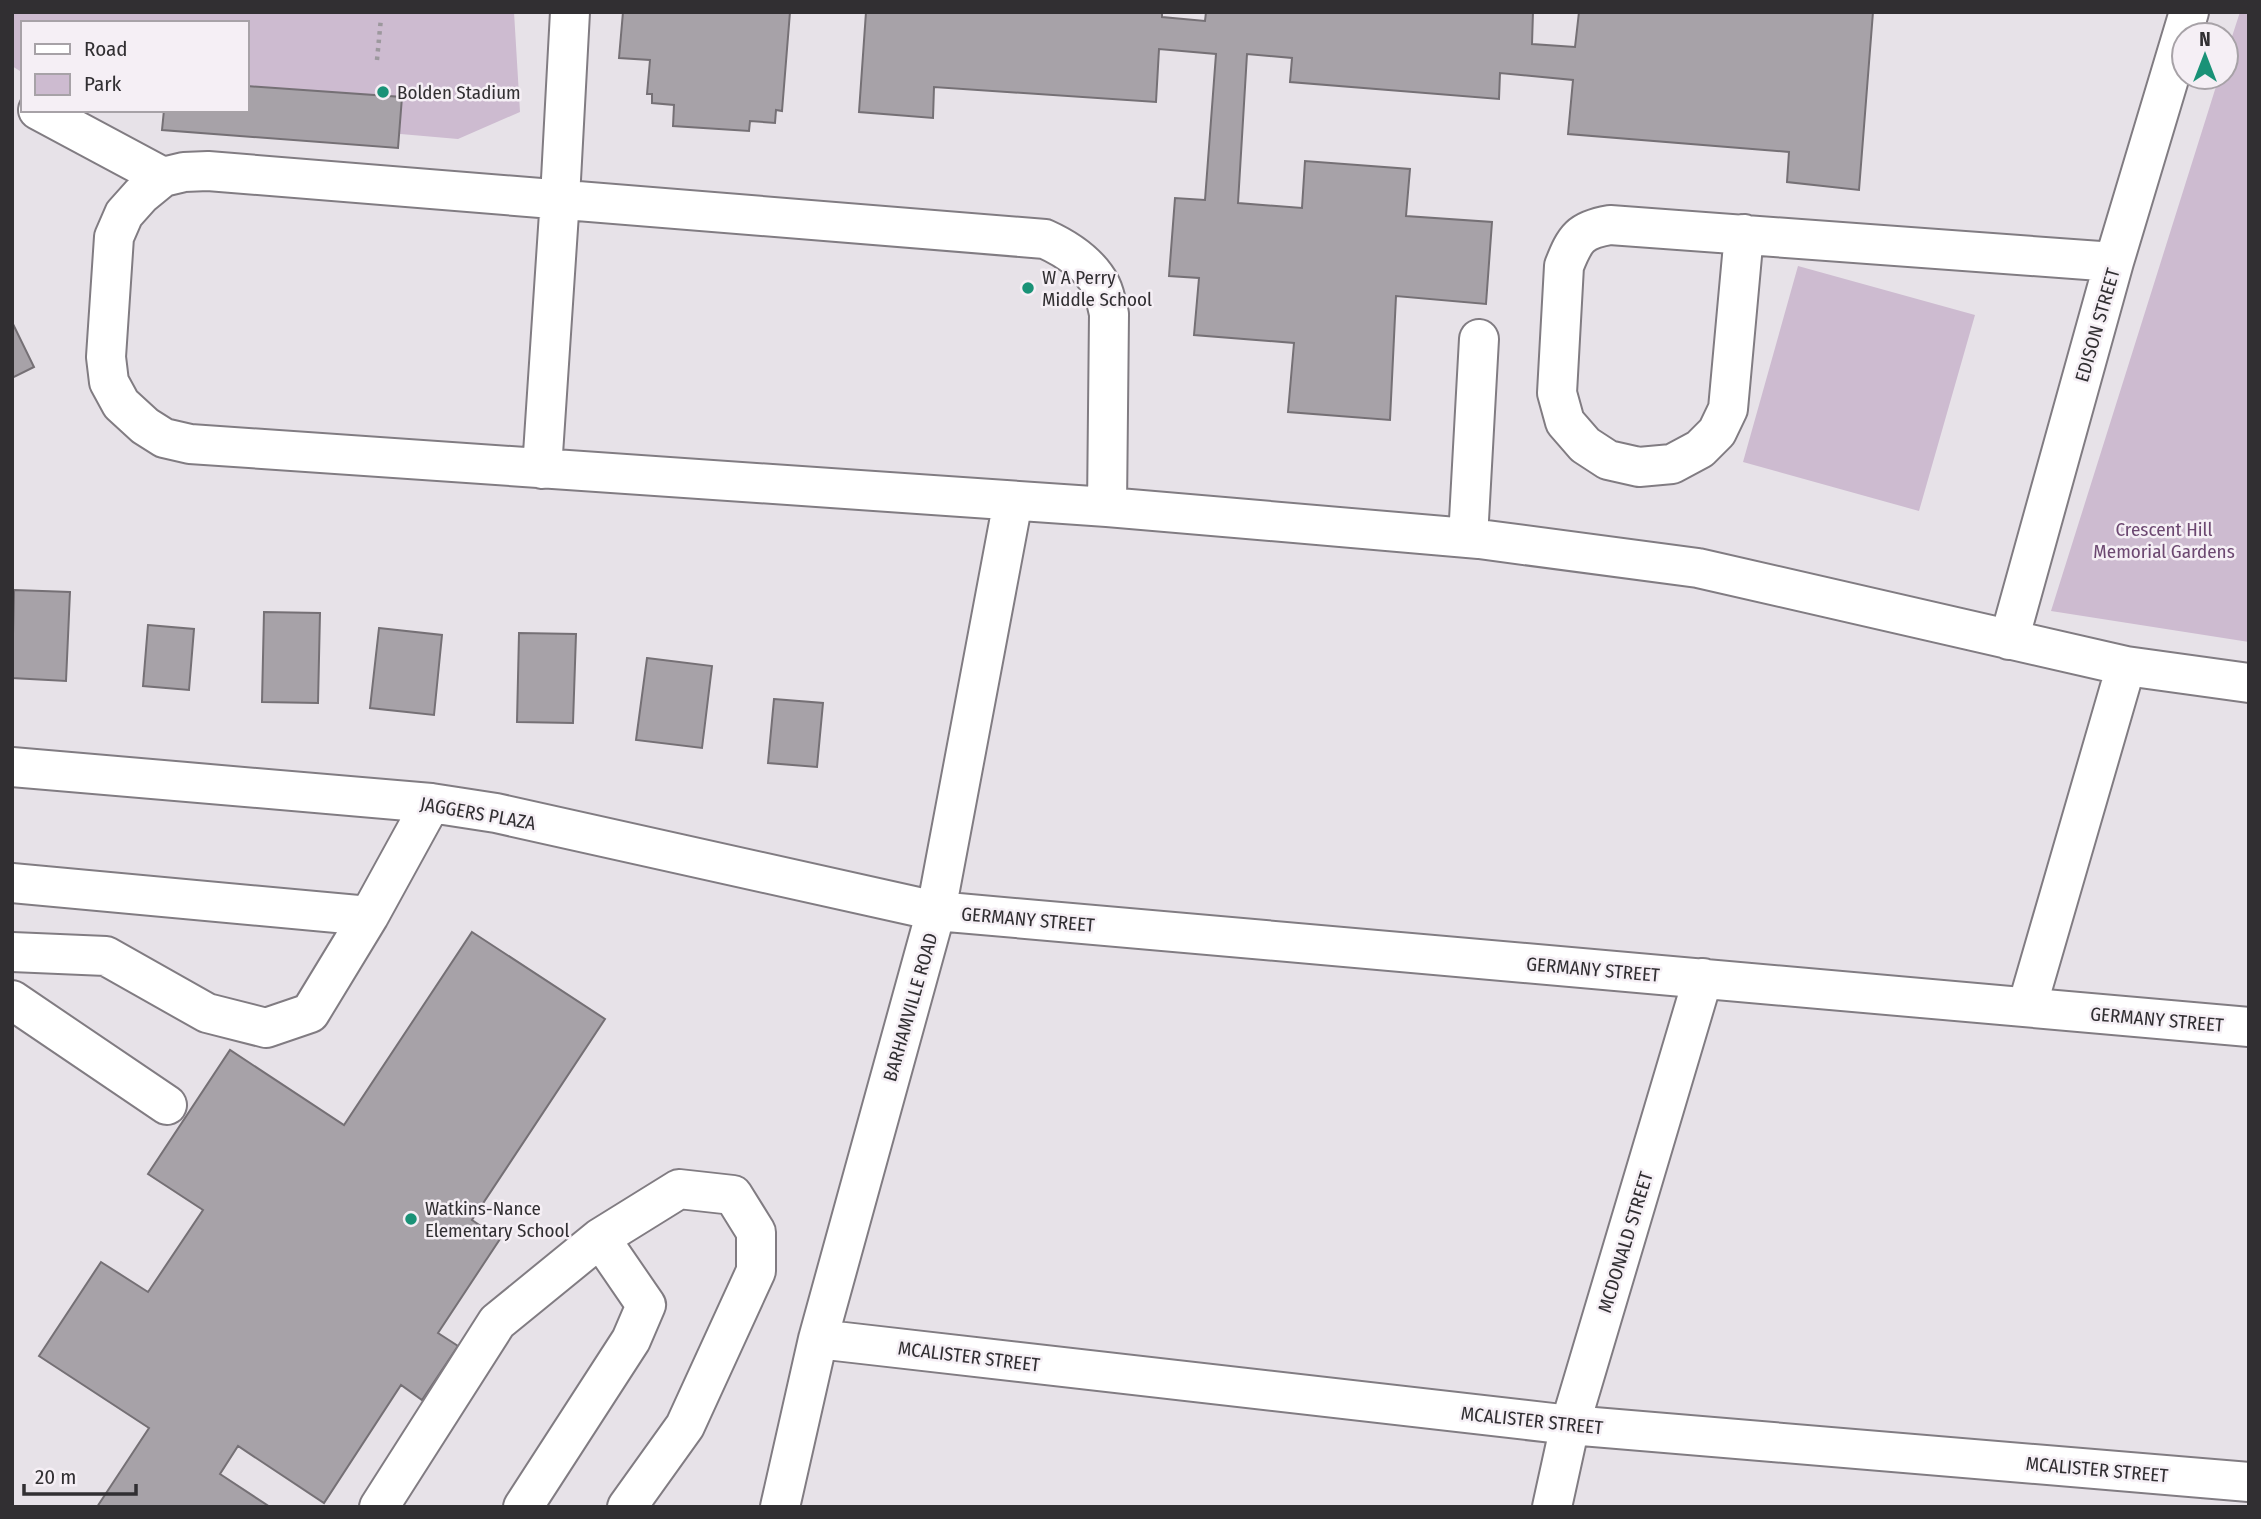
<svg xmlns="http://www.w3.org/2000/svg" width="2261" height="1519" font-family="'Fira Sans Condensed',sans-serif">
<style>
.green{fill:#cdbbd0}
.building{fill:#a7a2a8;stroke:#757075;stroke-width:2}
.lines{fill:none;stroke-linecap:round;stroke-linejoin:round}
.minor-casing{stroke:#817c82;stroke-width:42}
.path{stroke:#9c989d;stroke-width:4.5;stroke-dasharray:3.5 5;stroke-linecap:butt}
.minor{stroke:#fff;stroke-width:38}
.poi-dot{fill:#1a9277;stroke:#f5eff5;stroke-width:2.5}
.labels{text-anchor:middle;stroke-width:5;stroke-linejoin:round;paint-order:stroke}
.poi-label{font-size:19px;fill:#312f32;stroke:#f5eff5;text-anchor:start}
.street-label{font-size:19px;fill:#312f32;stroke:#f5eff5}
.park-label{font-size:19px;fill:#6c4871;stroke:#f5eff5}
</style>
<rect width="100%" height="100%" fill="#e7e2e8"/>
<!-- green -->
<path class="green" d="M12,12H514L520,112L458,139L161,113V110H247V23H23V73L12,66Z
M2240,12H2249V642L2051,611L2219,77H2226V55Z
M1798,266L1975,315L1919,511L1743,462Z"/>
<!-- building -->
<path class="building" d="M623,12H790L782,111L776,110L775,123L750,121L749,131L673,126L674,105L652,103V94H647L650,60L619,58Z
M866,12H1162V17L1205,21L1206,12H1533L1532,44L1575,47L1579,12H1873L1859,190L1787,182L1789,152L1568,134L1573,80L1500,73L1499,99L1290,82L1292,58L1247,54L1238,203L1302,208L1305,161L1410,169L1406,216L1492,222L1486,304L1396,296L1390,420L1288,412L1294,343L1194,335L1199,278L1169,276L1175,198L1205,200L1216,54L1159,49L1156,102L934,87L933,118L859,112Z
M247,86L402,97L398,148L162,130L164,110H247Z
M12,322L34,367L12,378Z
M14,590L70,592L66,681L12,678Z
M264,612L320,613L318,703L262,702Z
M148,625L194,629L189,690L143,686Z
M379,628L442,635L434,715L370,708Z
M519,633L576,634L573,723L517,722Z
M647,658L712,666L702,748L636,740Z
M774,699L823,703L817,767L768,763Z
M472,932L605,1019L472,1220L500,1239L438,1333L458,1346L422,1400L401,1385L324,1503L238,1446L220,1474L270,1507H97L149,1428L39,1356L101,1262L148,1292L203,1210L148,1174L230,1050L344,1125Z"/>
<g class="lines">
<!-- minor casing -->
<g class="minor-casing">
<path id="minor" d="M38,110L163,177
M1744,234L1728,409L1717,432L1700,449L1672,464L1639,467L1608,460L1585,445L1565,422L1557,393L1564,266C1575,238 1580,230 1610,225L2114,262
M542,469L560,198L570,12
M1107,507L1109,314C1107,305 1105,294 1101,286C1089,263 1067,249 1045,239L208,171L184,172L163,177L141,195L124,214L114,237L106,357L109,382L121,404L145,426L164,438L190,444L1107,507L1479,539L1698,568L2126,666L2249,683
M1468,538L1479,339
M2009,640L2114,262L2189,12
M12,767L431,803L496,813L936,911L2249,1027
M12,883L369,916
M12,952L106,956L207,1013L266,1028L310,1013L369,916L431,803
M12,1000L167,1105
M2027,1007L2126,666
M818,1339L1570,1425L2249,1482
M379,1507L497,1322L600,1238L679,1189L733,1195L756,1232V1271L685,1426L627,1507
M523,1507L631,1340L646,1305L600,1238
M780,1507L818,1339L936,911L1013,501
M1552,1507L1570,1425L1703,978"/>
</g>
<!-- path -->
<path class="path" d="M377,60L381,18"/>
<!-- minor -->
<use href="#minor" class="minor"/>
</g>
<!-- markers -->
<g class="poi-dot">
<circle cx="383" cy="92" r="7"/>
<circle cx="1028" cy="288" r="7"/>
<circle cx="411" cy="1219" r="7"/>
</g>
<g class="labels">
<!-- poi labels -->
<g class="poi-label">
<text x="397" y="99">Bolden Stadium</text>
<text x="1042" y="284">W A Perry<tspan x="1042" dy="22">Middle School</tspan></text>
<text x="425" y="1215">Watkins-Nance<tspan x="425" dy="22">Elementary School</tspan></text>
</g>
<!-- street labels -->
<g class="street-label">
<text transform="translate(2097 325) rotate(-74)" y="7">EDISON STREET</text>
<text transform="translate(478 813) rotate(10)" y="7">JAGGERS PLAZA</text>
<text transform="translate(1028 919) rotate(5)" y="7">GERMANY STREET</text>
<text transform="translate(1593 969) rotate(5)" y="7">GERMANY STREET</text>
<text transform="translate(910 1007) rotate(-74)" y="7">BARHAMVILLE ROAD</text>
<text transform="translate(2157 1019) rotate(5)" y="7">GERMANY STREET</text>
<text transform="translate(1625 1242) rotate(-73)" y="7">MCDONALD STREET</text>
<text transform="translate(969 1356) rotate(7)" y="7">MCALISTER STREET</text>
<text transform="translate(1532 1420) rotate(6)" y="7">MCALISTER STREET</text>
<text transform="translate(2097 1469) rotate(5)" y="7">MCALISTER STREET</text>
</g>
<!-- park labels -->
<g class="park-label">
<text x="2164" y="536">Crescent Hill<tspan x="2164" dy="22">Memorial Gardens</tspan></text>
</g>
</g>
<!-- border -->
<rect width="2261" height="1519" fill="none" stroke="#312f32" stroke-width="28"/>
<!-- legend -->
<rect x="21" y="21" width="228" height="91" fill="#f5eff5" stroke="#a7a2a7" stroke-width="2"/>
<rect x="35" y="44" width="35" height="10" fill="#ffffff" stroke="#a7a2a7" stroke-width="2"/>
<text x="84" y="56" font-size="21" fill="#312f32">Road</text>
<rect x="35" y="74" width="35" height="21" fill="#cdbbd0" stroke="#a7a2a7" stroke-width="2"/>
<text x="84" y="91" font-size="21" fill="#312f32">Park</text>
<!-- north arrow -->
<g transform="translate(2205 56)"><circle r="33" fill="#f5eff5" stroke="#a7a2a7" stroke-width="2"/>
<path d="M0-5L12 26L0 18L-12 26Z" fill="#1a9277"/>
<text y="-10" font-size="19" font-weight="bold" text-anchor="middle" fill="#312f32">N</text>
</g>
<!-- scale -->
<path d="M24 1484v10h112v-10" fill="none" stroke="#312f32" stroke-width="3.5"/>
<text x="35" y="1484" font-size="21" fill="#312f32" stroke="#f5eff5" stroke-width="5" paint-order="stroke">20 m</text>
</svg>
